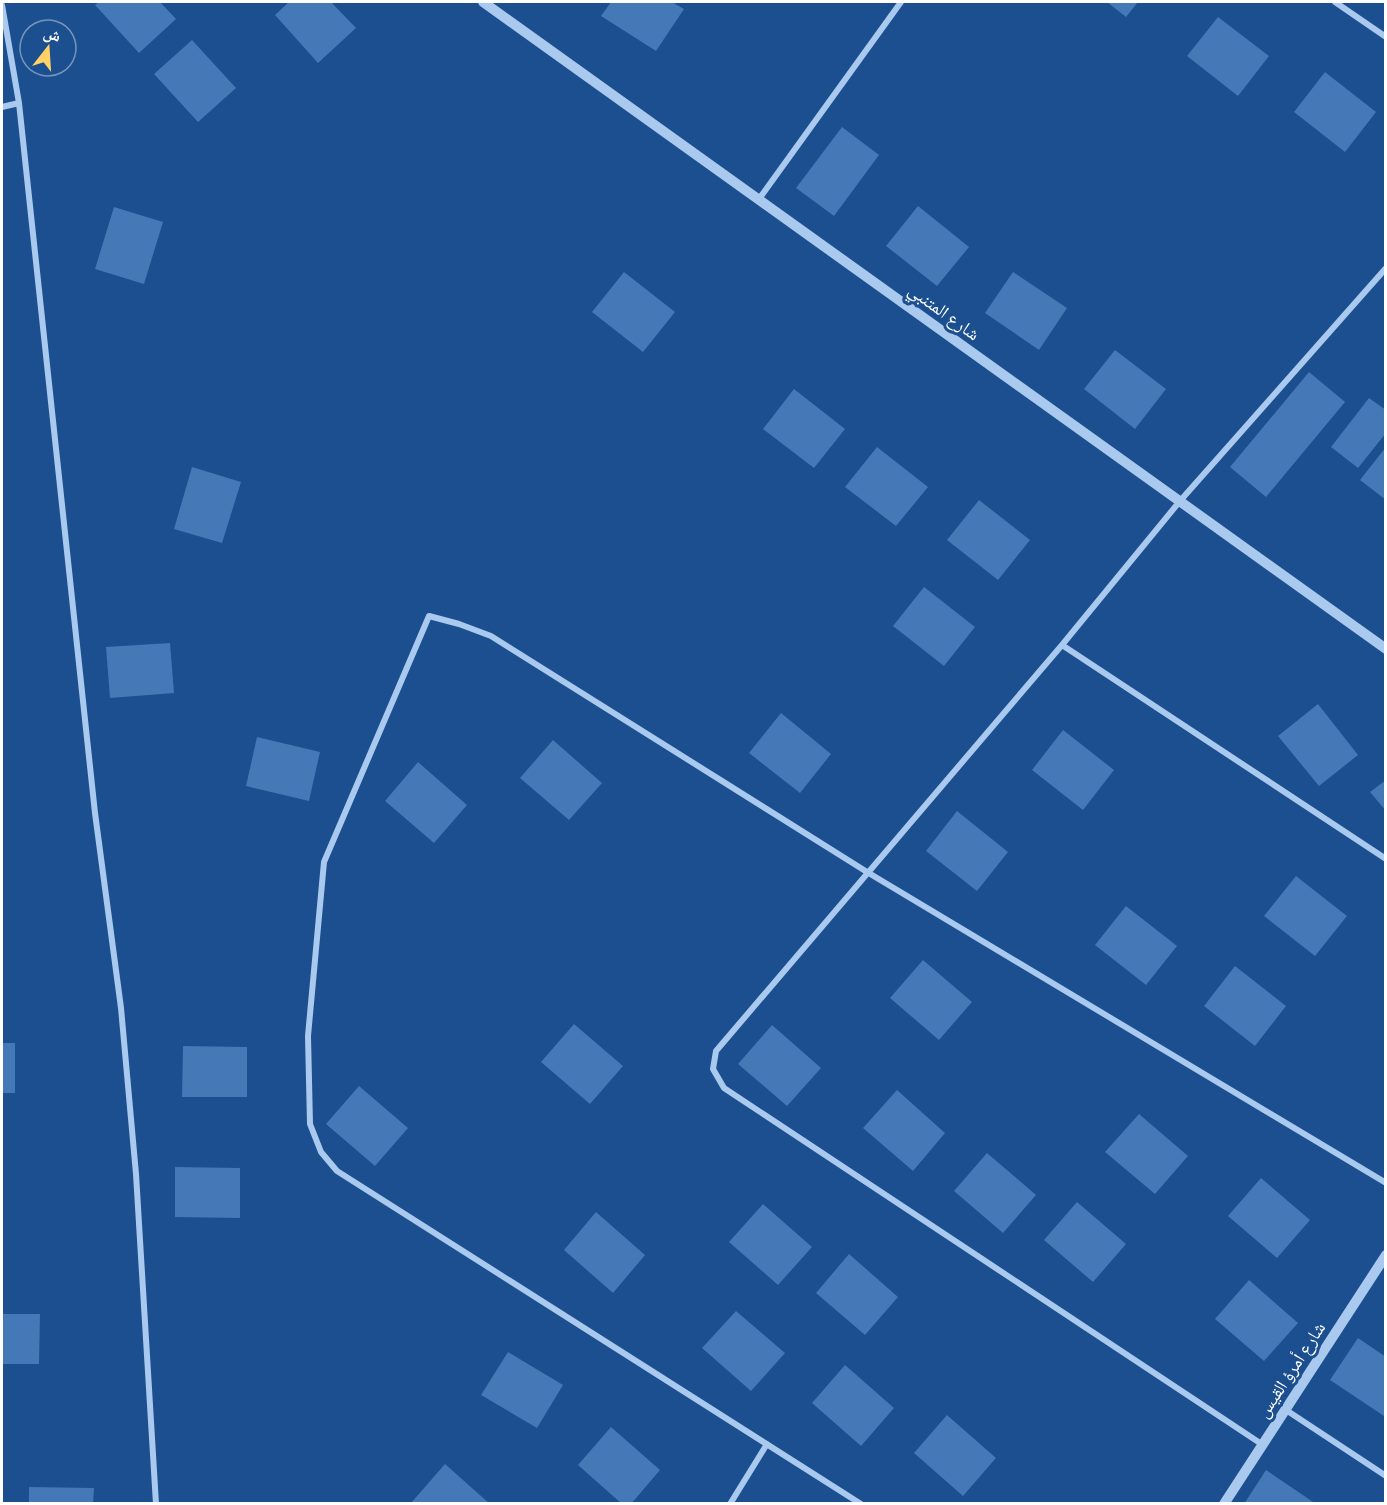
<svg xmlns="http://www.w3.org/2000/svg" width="1387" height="1505" font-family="'PT Sans Narrow','Noto Naskh Arabic',sans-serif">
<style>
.building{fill:#4478b7}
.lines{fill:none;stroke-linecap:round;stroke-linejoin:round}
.minor{stroke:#a9c9ee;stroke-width:6}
.tertiary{stroke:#a9c9ee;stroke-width:10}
.labels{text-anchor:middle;stroke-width:6;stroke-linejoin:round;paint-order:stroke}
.street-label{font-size:18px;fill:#fff;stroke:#1b4f8f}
</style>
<rect width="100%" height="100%" fill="#1b4f8f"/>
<!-- building -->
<path class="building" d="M99,2H160L176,19L139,53L95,5Z
M289,2H331L356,28L318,63L275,15Z
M611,2H672L684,9L656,51L601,16Z
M1107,2H1138L1126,17Z
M1218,17L1269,56L1238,96L1187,56Z
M192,40L236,88L198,122L154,74Z
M1325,72L1376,112L1345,152L1294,112Z
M842,127L879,155L834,216L796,188Z
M918,206L969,247L937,286L886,246Z
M114,207L163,222L144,284L95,269Z
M624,272L675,312L643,352L592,312Z
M1013,272L1067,308L1039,350L985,313Z
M1115,350L1166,389L1135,429L1084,389Z
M1309,372L1345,402L1266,497L1230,467Z
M794,389L845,429L814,468L763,429Z
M1369,398L1386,410V433L1358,468L1331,447Z
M877,447L928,487L896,526L845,487Z
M1386,447V500L1360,480Z
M192,467L241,482L222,543L174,529Z
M979,500L1030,540L998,580L947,540Z
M924,587L975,627L944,666L893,626Z
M170,643L174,693L110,698L106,647Z
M1318,704L1358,755L1319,786L1278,736Z
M781,713L831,754L800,793L749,753Z
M1063,730L1114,770L1083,810L1032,770Z
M257,737L320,752L309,801L246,786Z
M553,740L602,783L569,820L520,778Z
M418,762L467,805L434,843L385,801Z
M1386,780V811L1370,792Z
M957,811L1008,852L977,891L926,851Z
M1296,876L1347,916L1315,956L1264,916Z
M1126,906L1177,946L1146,985L1095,945Z
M923,960L972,1002L939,1040L890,998Z
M1235,966L1286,1006L1255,1046L1204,1006Z
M574,1024L623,1066L590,1104L541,1062Z
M772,1025L821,1068L787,1106L738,1064Z
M2,1043H15V1093H2Z
M183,1046L247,1047V1097H182Z
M359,1086L408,1128L375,1166L326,1124Z
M897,1090L945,1133L913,1171L863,1128Z
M1139,1114L1188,1156L1155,1194L1105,1152Z
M987,1153L1036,1195L1003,1233L954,1191Z
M175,1167L240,1168V1218L175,1217Z
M1261,1178L1310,1220L1277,1258L1228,1216Z
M1077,1202L1126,1244L1093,1282L1044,1240Z
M763,1204L812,1247L778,1285L729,1242Z
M596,1212L645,1255L613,1293L564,1250Z
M849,1254L898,1297L865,1335L816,1293Z
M1249,1280L1298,1323L1264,1361L1215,1319Z
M736,1311L785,1353L751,1391L702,1348Z
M2,1314H40L39,1364H2Z
M1358,1338L1386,1357L1384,1416L1330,1380Z
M508,1352L563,1385L537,1428L481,1395Z
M845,1365L894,1408L861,1446L812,1403Z
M947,1415L996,1458L963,1496L914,1453Z
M611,1427L660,1470L631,1504H622L578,1465Z
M445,1464L490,1504L411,1503Z
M1266,1470L1316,1504H1244Z
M29,1487L94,1488L93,1504H29Z"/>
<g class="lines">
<!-- minor -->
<path class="minor" d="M1335,2L1386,37
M2,5L19,103L95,813L121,1008L136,1174L156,1504
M2,107L19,103
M759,199L901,2
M1062,645L1386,859
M1286,1410L1386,1476
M1263,1445L724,1088L713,1069L716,1051L1062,645L1180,501L1386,268
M730,1504L767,1444
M861,1504L337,1171L321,1152L310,1124L308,1036L324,862L429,616L459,624L491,636L867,872L1386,1183"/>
<!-- tertiary -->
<path class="tertiary" d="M483,2L1386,649
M1224,1504L1386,1255"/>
</g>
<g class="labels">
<!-- street labels -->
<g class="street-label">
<text transform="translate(944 312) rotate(36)" y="6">شارع المتنبي</text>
<text transform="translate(1291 1370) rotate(-57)" y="6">شارع أمرؤ القيس</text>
</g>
</g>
<!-- border -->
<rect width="1387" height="1505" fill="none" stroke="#ffffff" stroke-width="6"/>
<!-- north arrow -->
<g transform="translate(48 48) rotate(17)"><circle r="28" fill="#1b4f8f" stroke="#7695bc" stroke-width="1.5"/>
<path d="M0-4.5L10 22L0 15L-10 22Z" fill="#ffd166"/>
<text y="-9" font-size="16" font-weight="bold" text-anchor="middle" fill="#ffffff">ش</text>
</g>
</svg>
